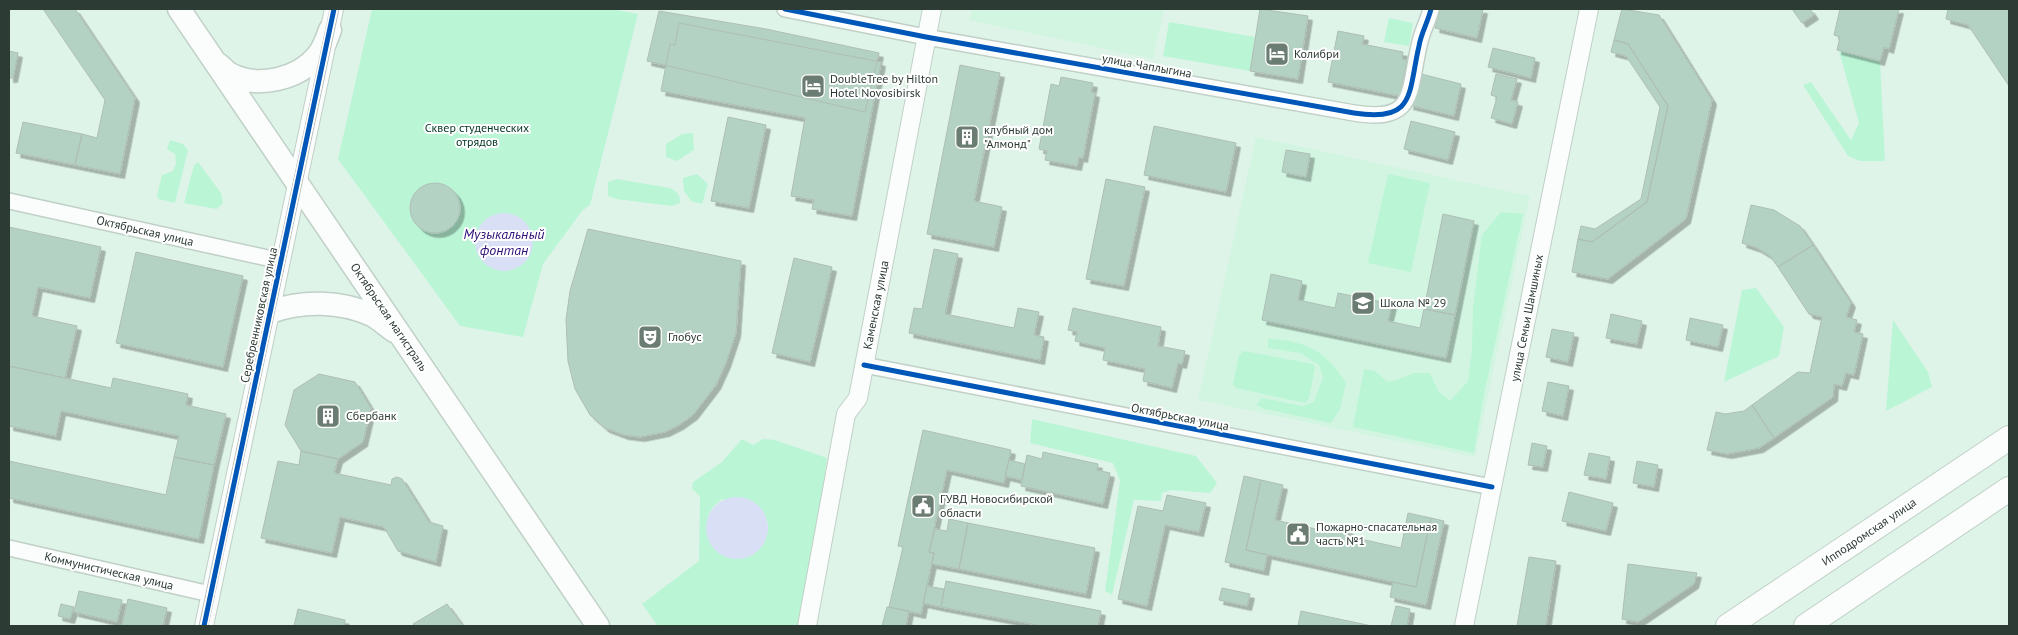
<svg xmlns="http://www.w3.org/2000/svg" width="2018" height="635" font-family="'PT Sans',sans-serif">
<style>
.built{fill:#d1f5e1}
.green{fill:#baf5d6;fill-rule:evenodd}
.water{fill:#d9e0f6}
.building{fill:#b4d2c3;stroke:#aebeb5;filter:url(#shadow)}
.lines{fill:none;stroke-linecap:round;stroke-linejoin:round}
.minor-casing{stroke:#c0d0c7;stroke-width:18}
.tertiary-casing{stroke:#c0d0c7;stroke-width:20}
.primary-casing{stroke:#c0d0c7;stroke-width:25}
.trunk-casing{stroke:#c0d0c7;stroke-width:26}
.minor{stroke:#fafdfc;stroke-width:15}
.tertiary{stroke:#fafdfc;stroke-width:18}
.primary{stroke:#fafdfc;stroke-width:22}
.trunk{stroke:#fafdfc;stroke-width:24}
.tram{stroke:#bcc1be;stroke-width:1}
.cycleway-casing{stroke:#fff;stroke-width:8}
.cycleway{stroke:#0057b8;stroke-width:5}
.labels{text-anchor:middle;stroke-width:4;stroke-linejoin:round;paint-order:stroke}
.poi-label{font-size:12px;fill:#2c3b33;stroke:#fff;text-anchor:start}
.street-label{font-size:12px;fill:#2c3b33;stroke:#fff}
.park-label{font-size:12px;fill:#033521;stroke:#fff}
.water-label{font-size:14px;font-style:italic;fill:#2e0f78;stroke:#fff}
</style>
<defs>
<filter id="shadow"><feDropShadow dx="4.5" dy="4.5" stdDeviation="0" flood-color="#0004"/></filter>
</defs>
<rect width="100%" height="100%" fill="#dff4e8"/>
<!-- built -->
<path class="built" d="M972,9H1164L1153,59L969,20Z
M1256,137L1530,196L1475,457L1198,400Z"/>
<!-- green -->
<path class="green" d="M372,9H611L638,14L590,205L582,211L543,264L523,337L460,326L338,159Z
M1389,18L1413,23L1409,46L1384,42Z
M1169,22L1255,37L1250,71L1163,56Z
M1839,51L1880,61L1885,161H1860L1848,156L1803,85L1811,82L1851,140L1859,123Z
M693,133L694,150L677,161L666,157V144L682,134Z
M170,140L183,144L188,150L175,203L159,199L157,196L162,175L173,171L176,164L175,154L167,149Z
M198,162L221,193L223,203L217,209L184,203L194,165Z
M697,174L708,184L702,204L691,201L684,191L683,178Z
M1388,174L1430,183L1411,272L1368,263Z
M617,179L670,188C678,192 680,194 680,203L672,206L616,199L608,196V182Z
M1501,212L1523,214L1483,399L1474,453L1353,427L1364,369L1375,371L1387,382L1397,380L1414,373H1430L1438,391L1450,401L1468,381L1472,351L1473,307L1482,235Z
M1756,288L1784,327L1779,356L1724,382L1742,290Z
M1893,320L1928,372L1932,387L1886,411Z
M1268,339C1306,341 1325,350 1346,383L1340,409L1331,423L1265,409L1256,405L1262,398L1302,406L1314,402L1323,377L1319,365L1300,353L1268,348Z
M1244,351L1313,364L1315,367L1309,399L1305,403L1236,388L1233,384L1239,355Z
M1032,419L1196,456L1217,483L1210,493L1171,490L1162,493L1161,501L1134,500L1112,595L1105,591L1120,481L1113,463L1030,443Z
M742,439L753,445L763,439L775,440L827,458L806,615L796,626H658L642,604L699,561L700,496L692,489L693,482L722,462ZM722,499L768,523C768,538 763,547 751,556L708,515L714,506Z"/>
<!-- water -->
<path class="water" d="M475 242a29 29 0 1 1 58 0a29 29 0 1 1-58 0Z
M706 528a31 31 0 1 1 62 0a31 31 0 1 1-62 0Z"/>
<!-- building -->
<path class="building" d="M43,9H75L135,98L120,174L75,165L82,134L97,138L105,100Z
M1260,9L1308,16L1298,79L1250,71Z
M1440,9H1483L1477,38L1435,28Z
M1622,9L1659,15L1712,100L1686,219L1608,279L1572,272L1578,239L1592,242L1647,202L1668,106L1628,44L1614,40Z
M1792,9H1810L1814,15L1802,23Z
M1840,9H1899L1889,49L1884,47L1880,61L1837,50L1840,37L1834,35Z
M1948,9H2009V86L1968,25L1946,19Z
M659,11L766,29L879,53L865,112L647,61Z
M679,23L881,62L852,216L812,209L814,200L791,196L805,118L661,91L670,44L675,45Z
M1338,31L1364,36L1362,44L1403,52L1402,59L1407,60L1400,96L1328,82Z
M1614,40L1628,44L1668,106L1647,202L1592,242L1578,239L1581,226L1595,229L1641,199L1660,107L1626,56L1611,52Z
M1493,48L1535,58L1531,78L1488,67Z
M9,51L18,53L13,78H9Z
M960,65L1000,73L974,201L1002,207L994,247L927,234Z
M1417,73L1461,84L1454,116L1409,105Z
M1496,74L1517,79L1511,100L1518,102L1512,124L1491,118L1497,97L1491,95Z
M1061,77L1093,83L1091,92L1095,93L1083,158L1079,157L1077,166L1045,160L1047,151L1039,149L1051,84L1059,86Z
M728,117L766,125L749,208L711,201Z
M1411,121L1455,132L1448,160L1404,149Z
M23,122L82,134L75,165L16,153Z
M1154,126L1236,143L1226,192L1144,175Z
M1286,150L1310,154L1306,177L1282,172Z
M1106,179L1145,187L1124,286L1086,279Z
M410 208a25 25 0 1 1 50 0a25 25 0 1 1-50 0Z
M1751,205L1774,210L1800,226L1813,245L1778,267L1770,256L1757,248L1742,243Z
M1443,214L1474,221L1455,315L1424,309Z
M9,227L101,247L90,298L38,287L32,316L77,326L65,378L9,366Z
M588,229L741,261L736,333L726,363L716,385L693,415L679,425L665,432L640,437L624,435L605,428L590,415L575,389L568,361L566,320L570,291Z
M1813,245L1851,303L1846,317L1857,320L1854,332L1863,334L1854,375L1846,373L1842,386L1834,384L1833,397L1774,438L1752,405L1798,372L1810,373L1822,317L1809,314L1778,267Z
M934,249L958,254L945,314L1014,328L1018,308L1039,312L1034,335L1044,337L1040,360L909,333L914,308L922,309Z
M136,252L243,276L223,367L116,343Z
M794,258L832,267L810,362L772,353Z
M1271,274L1302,281L1298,300L1335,308L1338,293L1392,304L1388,321L1420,328L1424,309L1455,315L1446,358L1262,320Z
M1073,308L1161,327L1158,346L1185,351L1182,364L1178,363L1172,388L1143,381L1145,369L1103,360L1105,348L1075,341L1077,332L1068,330Z
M1611,314L1642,321L1637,344L1606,338Z
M1690,318L1723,325L1718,347L1686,340Z
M1552,329L1574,333L1568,362L1546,357Z
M9,366L111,388L113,378L188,394L186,405L226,414L214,465L174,457L179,436L61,411L56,436L9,426Z
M319,374L355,382L371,408L363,442L338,459L301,451L285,425L294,390Z
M1548,382L1569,386L1563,416L1542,411Z
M1752,405L1774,438L1759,448L1727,454L1707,450L1716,412L1725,414L1744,411Z
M923,430L1011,450L1004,483L947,470L929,552L934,553L921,614L889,607L903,547L898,546Z
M1532,443L1547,446L1543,467L1528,465Z
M301,451L338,459L334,473L391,485L392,479L397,477L402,479L429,522L443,526L436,562L398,551L384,527L340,517L332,553L261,538L278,461L299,465Z
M1043,452L1098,464L1097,470L1110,473L1103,504L1021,486L1027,455L1042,459Z
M1589,453L1610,457L1606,479L1584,475Z
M174,457L214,465L199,539L9,498V461L166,495Z
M1009,460L1025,464L1022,480L1005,476Z
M1637,461L1658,465L1654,487L1633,483Z
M1244,476L1261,480L1246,550L1267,555L1264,571L1225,562Z
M1261,480L1283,485L1275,520L1330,532L1331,526L1349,530L1347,536L1401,548L1408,513L1431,518L1416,587L1246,550Z
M1569,492L1613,503L1606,531L1562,521Z
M1167,495L1206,503L1199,532L1165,525L1147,606L1118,599L1138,506L1163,511Z
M1431,518L1444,521L1426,605L1390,597L1393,582L1416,587Z
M949,519L968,523L959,569L932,564L934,553L929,552L935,529L947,531Z
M968,523L1095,548L1086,594L959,569Z
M1529,557L1556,561L1546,626H1517Z
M1628,564L1697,573L1694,584L1638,622L1622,619Z
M946,581L1101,611L1098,626H1042L941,607Z
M927,586L944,589L941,607L923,603Z
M1222,588L1250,594L1247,606L1219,600Z
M79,591L122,600L117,622L74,612Z
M128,599L167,608L163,626H122Z
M61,604L74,607L70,619L58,616Z
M447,604L463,626H415L413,624Z
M1396,606L1410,609L1407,626H1391Z
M887,607L909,611L906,626H882Z
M298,609L345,620L344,626H294Z
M1301,611L1372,626H1298Z"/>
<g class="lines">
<!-- minor casing -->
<g class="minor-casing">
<path id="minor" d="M785,9L926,37L1354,113C1416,123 1408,93 1419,46C1421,33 1428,22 1431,9
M9,201L281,261
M864,365L1492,487
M9,548L210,594"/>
</g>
<!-- tertiary casing -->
<g class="tertiary-casing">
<path id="tertiary" d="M204,626L334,9
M807,626L846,414L858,398L932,9
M1464,626L1589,9"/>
</g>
<!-- primary casing -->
<g class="primary-casing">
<path id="primary" d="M179,9L598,626
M218,64C222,67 226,72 230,74C258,89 299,79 318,55C324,48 327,38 330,30
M270,312C302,300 341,301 372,315C379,319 387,326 394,331"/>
</g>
<!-- trunk casing -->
<g class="trunk-casing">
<path id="trunk" d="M1728,626L2009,438
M1806,626L2009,489"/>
</g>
<!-- minor -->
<use href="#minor" class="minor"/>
<!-- tertiary -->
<use href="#tertiary" class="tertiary"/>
<!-- primary -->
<use href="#primary" class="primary"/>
<!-- trunk -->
<use href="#trunk" class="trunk"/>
<!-- tram -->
<path class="tram" d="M199,626L330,9
M208,626L339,9"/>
<!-- cycleway casing -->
<g class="cycleway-casing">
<path id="cycleway" d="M785,9L926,37L1354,113C1416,123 1408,93 1419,46C1421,33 1428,22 1431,9
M864,365L1492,487
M204,626L334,9"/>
</g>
<!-- cycleway -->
<use href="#cycleway" class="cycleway"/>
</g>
<!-- icons -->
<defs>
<g id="hotel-square" transform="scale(1.25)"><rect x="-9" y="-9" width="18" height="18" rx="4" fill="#6b7c72" stroke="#fff"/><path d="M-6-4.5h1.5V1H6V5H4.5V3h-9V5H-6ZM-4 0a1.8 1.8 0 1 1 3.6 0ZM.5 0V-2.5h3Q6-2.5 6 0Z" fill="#fff"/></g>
<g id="building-square" transform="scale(1.25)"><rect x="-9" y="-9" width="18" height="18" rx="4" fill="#6b7c72" stroke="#fff"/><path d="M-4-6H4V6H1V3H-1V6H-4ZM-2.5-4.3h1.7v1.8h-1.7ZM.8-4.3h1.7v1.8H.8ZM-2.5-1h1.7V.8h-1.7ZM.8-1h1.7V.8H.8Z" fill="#fff"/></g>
<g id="school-square" transform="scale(1.25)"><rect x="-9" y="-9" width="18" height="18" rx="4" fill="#6b7c72" stroke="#fff"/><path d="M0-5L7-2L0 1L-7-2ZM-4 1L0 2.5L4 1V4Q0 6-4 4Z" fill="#fff"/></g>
<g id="theatre-square" transform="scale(1.25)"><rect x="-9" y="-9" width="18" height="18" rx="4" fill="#6b7c72" stroke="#fff"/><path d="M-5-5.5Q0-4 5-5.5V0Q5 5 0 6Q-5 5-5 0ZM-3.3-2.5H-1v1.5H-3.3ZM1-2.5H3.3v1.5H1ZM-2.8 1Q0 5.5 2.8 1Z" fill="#fff"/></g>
<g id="civic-square" transform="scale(1.25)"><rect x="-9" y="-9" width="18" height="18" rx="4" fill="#6b7c72" stroke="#fff"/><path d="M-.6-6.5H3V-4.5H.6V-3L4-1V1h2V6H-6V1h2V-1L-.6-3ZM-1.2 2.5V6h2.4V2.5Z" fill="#fff"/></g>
</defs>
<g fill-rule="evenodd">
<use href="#hotel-square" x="1277" y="54"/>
<use href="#hotel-square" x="813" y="86"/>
<use href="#building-square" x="967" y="137"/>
<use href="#school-square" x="1363" y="303"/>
<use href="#theatre-square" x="650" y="337"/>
<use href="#building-square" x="328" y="416"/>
<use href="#civic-square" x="923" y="506"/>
<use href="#civic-square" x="1298" y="534"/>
</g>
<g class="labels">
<!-- poi labels -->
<g class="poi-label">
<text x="1294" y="58">Колибри</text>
<text x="830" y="83">DoubleTree by Hilton<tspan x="830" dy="14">Hotel Novosibirsk</tspan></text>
<text x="984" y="134">клубный дом<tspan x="984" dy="14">"Алмонд"</tspan></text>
<text x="1380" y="307">Школа № 29</text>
<text x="668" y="341">Глобус</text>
<text x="346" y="420">Сбербанк</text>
<text x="940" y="503">ГУВД Новосибирской<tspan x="940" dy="14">области</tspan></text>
<text x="1316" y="531">Пожарно-спасательная<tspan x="1316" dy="14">часть №1</tspan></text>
</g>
<!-- street labels -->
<g class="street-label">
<text transform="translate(1147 66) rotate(10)" y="4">улица Чаплыгина</text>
<text transform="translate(145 231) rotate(13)" y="4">Октябрьская улица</text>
<text transform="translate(876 305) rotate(-79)" y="4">Каменская улица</text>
<text transform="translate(259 315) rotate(-78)" y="4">Серебренниковская улица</text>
<text transform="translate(389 317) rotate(56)" y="4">Октябрьская магистраль</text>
<text transform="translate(1527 318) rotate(-79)" y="4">улица Семьи Шамшиных</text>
<text transform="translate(1180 417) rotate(11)" y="4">Октябрьская улица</text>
<text transform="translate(1869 532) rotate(-34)" y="4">Ипподромская улица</text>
<text transform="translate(109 571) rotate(13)" y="4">Коммунистическая улица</text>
</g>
<!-- park labels -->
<g class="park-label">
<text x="477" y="132">Сквер студенческих<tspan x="477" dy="14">отрядов</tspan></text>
</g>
<!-- water labels -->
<g class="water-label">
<text x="504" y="239">Музыкальный<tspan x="504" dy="16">фонтан</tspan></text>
</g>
</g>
<!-- border -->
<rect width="2018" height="635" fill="none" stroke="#2c3b33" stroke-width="20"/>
</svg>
